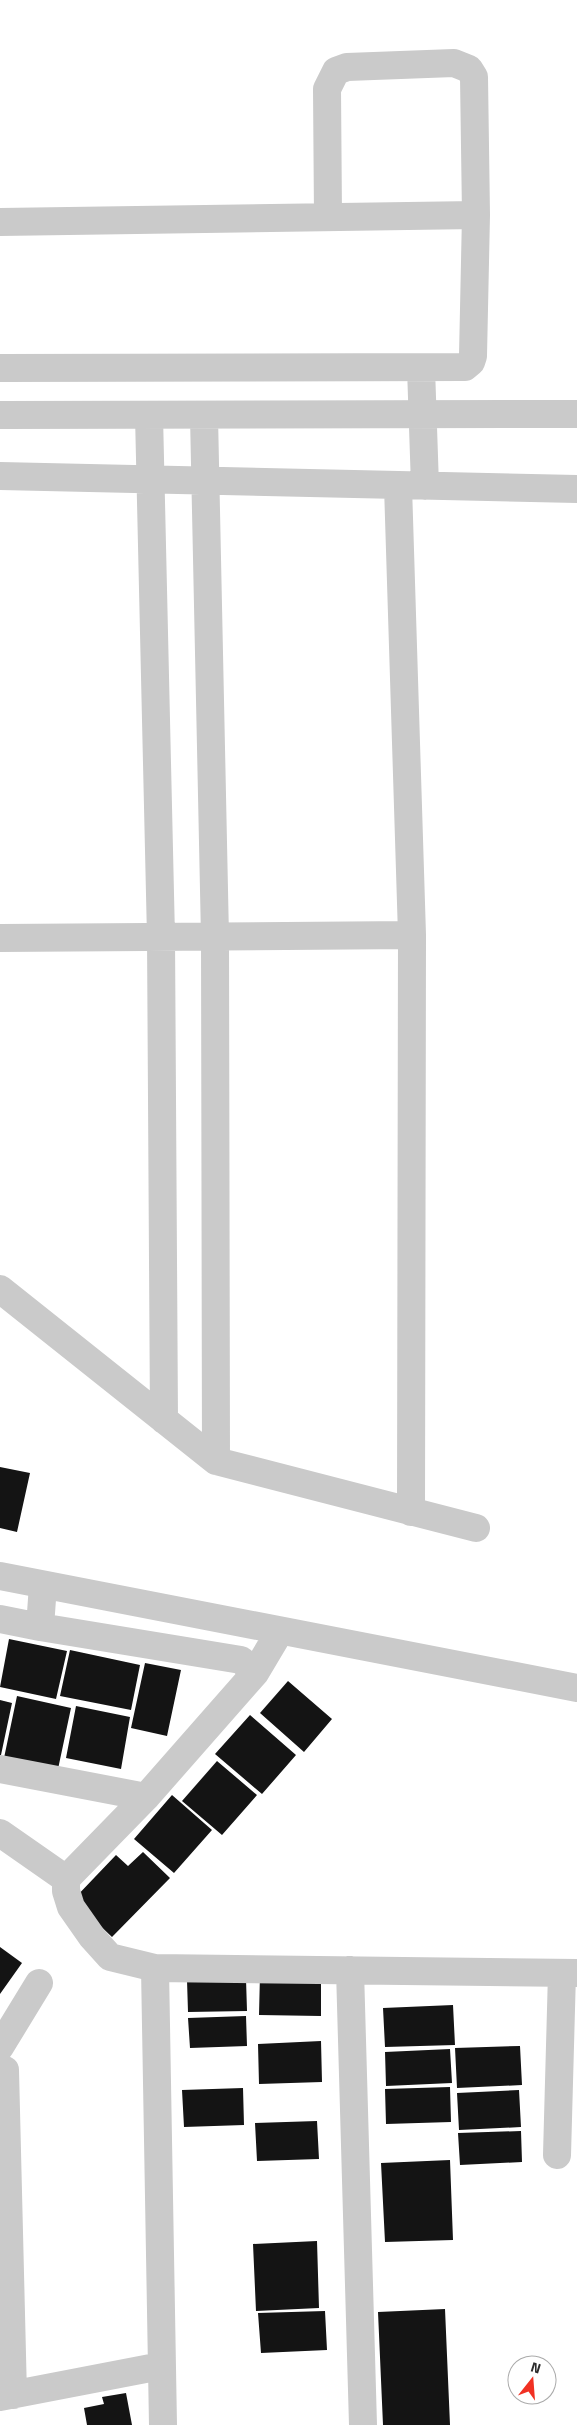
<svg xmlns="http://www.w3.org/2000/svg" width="577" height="2425" font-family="'Titillium Web',sans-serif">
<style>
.building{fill:#141414}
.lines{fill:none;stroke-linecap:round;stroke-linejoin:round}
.street{stroke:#cacaca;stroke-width:28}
</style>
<rect width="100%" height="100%" fill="#fff"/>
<!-- building -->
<path class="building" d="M0,1467L30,1473L17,1532L0,1528Z
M9,1639L67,1651L56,1699L0,1687Z
M70,1650L140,1665L131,1710L60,1696Z
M145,1663L181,1670L167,1736L131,1728Z
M288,1681L332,1719L304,1752L260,1713Z
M17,1696L71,1708L58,1769L4,1758Z
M0,1700L12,1703L1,1755H0Z
M76,1706L130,1717L121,1769L66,1758Z
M250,1715L296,1755L262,1794L215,1754Z
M217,1761L257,1795L222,1835L182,1801Z
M172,1795L212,1830L174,1873L134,1839Z
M143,1852L170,1878L112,1937L73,1900L116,1855L128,1866Z
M0,1947L22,1963L0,1994Z
M260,1974L321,1975V2016L259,2015Z
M246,1979L247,2011L188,2012L187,1980Z
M453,2005L455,2045L385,2047L383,2008Z
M246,2016L247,2046L190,2048L188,2018Z
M321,2041L322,2082L259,2084L258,2044Z
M520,2046L522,2085L457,2088L455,2048Z
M450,2049L452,2083L386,2086L385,2052Z
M450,2087L451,2122L386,2124L385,2089Z
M243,2088L244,2125L184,2127L182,2090Z
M519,2090L521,2127L459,2130L457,2093Z
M317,2121L319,2159L257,2161L255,2123Z
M521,2131L522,2162L460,2165L458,2133Z
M450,2160L453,2240L385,2242L381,2163Z
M317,2241L319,2308L256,2311L253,2244Z
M445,2309L450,2425H383L378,2312Z
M325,2311L327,2350L261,2353L258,2313Z
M126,2393L132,2425H87L84,2408L104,2404L102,2397Z"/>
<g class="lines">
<!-- street -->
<path class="street" d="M0,222L476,215
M0,368L465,367L471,362L473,356L476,215L474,77L469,69L454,63L347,67L336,71L327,89L328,217
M421,368L425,486
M0,415L577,414
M149,415L161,937L164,1420
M204,416L215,937L216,1461
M0,476L577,489
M398,486L412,935L411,1512
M0,938L412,935
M0,1289L216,1461L476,1528
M0,1576L577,1688
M43,1585L40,1627L241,1660L255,1673L280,1631
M0,1619L40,1627
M0,1769L146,1797
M0,1833L66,1879V1891L71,1907L92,1937L110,1957L155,1968L577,1973
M66,1879L146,1797L255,1673
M155,1968L163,2425
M350,1970L363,2425
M0,2047L39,1983
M5,2070L13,2395
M557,2155L562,1973
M0,2397L161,2366"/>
</g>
<!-- north arrow -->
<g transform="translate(532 2380) rotate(17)"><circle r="24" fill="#ffffff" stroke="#ababab"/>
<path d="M0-4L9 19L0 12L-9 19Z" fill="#f13123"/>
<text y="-8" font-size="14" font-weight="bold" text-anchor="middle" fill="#2d2d2d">N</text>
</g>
</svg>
